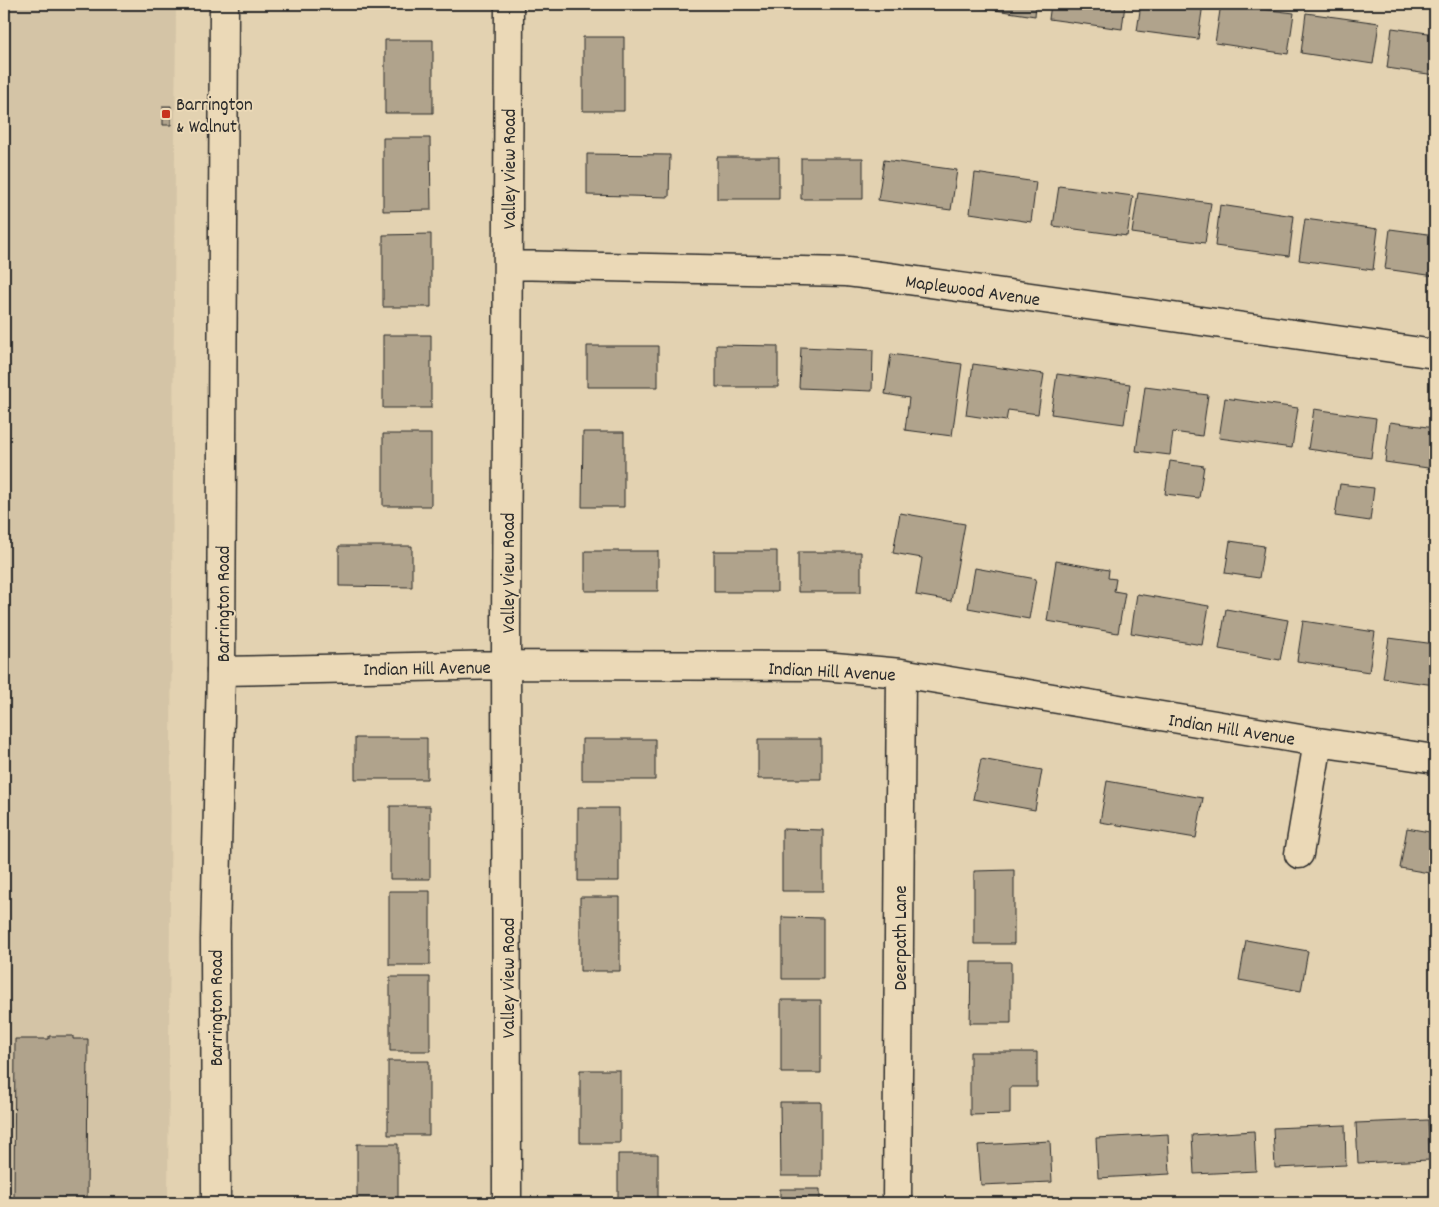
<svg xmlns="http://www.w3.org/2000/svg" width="1439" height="1207" font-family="Dekko,sans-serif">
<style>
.built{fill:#d4c4a6}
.building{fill:#b0a38c;stroke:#2b2b2b}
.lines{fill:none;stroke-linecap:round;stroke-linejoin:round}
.street-casing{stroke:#2b2b2b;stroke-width:31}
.secondary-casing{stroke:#2b2b2b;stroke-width:31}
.street{stroke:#ebd9b7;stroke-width:28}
.secondary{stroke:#ebd9b7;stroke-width:28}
.poi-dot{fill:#c8321e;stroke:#ebd9b7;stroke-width:2}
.labels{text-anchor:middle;stroke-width:4;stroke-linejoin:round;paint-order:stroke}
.poi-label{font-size:19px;fill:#2b2b2b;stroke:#ebd9b7;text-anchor:start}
.street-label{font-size:19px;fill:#2b2b2b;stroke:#ebd9b7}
</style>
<rect width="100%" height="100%" fill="#e3d2b1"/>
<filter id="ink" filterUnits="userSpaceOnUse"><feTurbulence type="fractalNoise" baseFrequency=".02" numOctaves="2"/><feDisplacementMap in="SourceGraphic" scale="10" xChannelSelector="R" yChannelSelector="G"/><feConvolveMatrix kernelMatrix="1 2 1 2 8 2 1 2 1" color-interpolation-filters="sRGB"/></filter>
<g filter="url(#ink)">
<!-- built -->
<path class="built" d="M4,4H176L168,1203H4Z"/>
<!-- building -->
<path class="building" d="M962,4H1036L1035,16L962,5Z
M1051,4H1125L1122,29L1049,19Z
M1141,4H1203L1198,39L1137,31Z
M1221,4L1294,13L1288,54L1215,43Z
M1306,13L1379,23L1373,64L1301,53Z
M1392,28L1435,34V75L1387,68Z
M583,37H624V111H583Z
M385,40H433V113H385Z
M163,106H171V125H163Z
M383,138H430L431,210L383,211Z
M587,154L670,155L669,197L587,195Z
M717,157H779V199H717Z
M801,158H863V199H801Z
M884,160L957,170L951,210L878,200Z
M975,173L1036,182L1031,222L970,213Z
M1059,186L1133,196L1127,236L1053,226Z
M1138,193L1211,203L1205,243L1132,233Z
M1220,205L1294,216L1289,256L1215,246Z
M1305,219L1378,229L1373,270L1299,260Z
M1390,229L1435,235V276L1385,269Z
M431,234V307H383V235Z
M383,335H431V408H383Z
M716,345L778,346V387H716Z
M587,346H658V387H587Z
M801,347L873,350L872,391L799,388Z
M891,354L962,364L952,436L905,430L909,398L885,394Z
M973,364L1044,374L1038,414L1008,410L1006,421L966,415Z
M1057,374L1130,384L1124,424L1051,414Z
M1145,387L1208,395L1202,436L1173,432L1170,455L1136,451Z
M1225,398L1298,408L1292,448L1219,438Z
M1314,409L1376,418L1371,458L1308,449Z
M1390,422L1435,428V469L1385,462Z
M583,432H624V507H582Z
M383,434H431V506H383Z
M1170,461L1204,466L1199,498L1165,494Z
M1340,484L1374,488L1370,521L1335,516Z
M900,513L965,524L951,601L916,595L922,558L893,553Z
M1230,541L1264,546L1259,578L1225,573Z
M339,546H412V587L339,586Z
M585,551H658V591H585Z
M714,551H777V592H714Z
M798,552H861V592H798Z
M1056,561L1109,570L1108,578L1116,579L1114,591L1125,593L1118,633L1047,621Z
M975,568L1036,579L1029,619L968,608Z
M1137,594L1209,606L1202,645L1131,633Z
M1226,609L1288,620L1280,660L1219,649Z
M1303,621L1375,632L1369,672L1297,661Z
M1389,638L1435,644V685L1383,678Z
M355,738H427V779H355Z
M582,739H655V780H582Z
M758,739H821V779H758Z
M981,759L1042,770L1035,810L973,799Z
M1107,781L1203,798L1196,838L1100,822Z
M390,806H430V879H390Z
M578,808H619V881H578Z
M1407,828L1435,833V874L1400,868Z
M782,829L823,830V891H782Z
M1014,870V944H974V871Z
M389,891H430V965H389Z
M580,897H620V971H580Z
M782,917L823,918V979H782Z
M1246,940L1308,951L1301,991L1239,980Z
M971,962H1011V1023H970Z
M390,977H430V1051H390Z
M781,1000H821V1073H781Z
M49,1036H73V1039H88L87,1203H14L15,1039H49Z
M970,1052H1037V1087H1010V1114L970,1115Z
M388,1061H429V1135H388Z
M580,1070H620V1143H580Z
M780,1102H821V1176H781Z
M1428,1120L1430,1160L1358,1163L1356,1123Z
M1345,1125L1346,1165L1275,1168L1273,1128Z
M1254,1131L1256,1171L1194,1174L1192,1135Z
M1168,1134L1170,1174L1098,1178L1096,1138Z
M1050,1141L1052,1182L981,1185L978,1145Z
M357,1144H398V1203H357Z
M618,1154H658V1203H618Z
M780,1189H820V1203H780Z"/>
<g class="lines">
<!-- street casing -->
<g class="street-casing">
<path id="street" d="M508,265L847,272L888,277L1435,354
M221,671L506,665L824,666L901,673L1318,742L1435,759
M1299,854L1318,742
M507,1203L506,629L509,4
M897,1203L901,673"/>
</g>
<!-- secondary casing -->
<g class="secondary-casing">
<path id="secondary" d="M216,1203L215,940L221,671L224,4"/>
</g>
<!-- street -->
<use href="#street" class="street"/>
<!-- secondary -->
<use href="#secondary" class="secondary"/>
</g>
</g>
<!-- markers -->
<rect class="poi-dot" x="161" y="109" width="10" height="10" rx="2.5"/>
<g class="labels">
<!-- poi labels -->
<g class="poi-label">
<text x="176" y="110">Barrington<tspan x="176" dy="22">&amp; Walnut</tspan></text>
</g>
<!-- street labels -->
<g class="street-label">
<text transform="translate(508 169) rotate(-90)" y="7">Valley View Road</text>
<text transform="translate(973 289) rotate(8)" y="7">Maplewood Avenue</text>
<text transform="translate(507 573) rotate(-90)" y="7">Valley View Road</text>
<text transform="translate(222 604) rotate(-90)" y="7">Barrington Road</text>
<text transform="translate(427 667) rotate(-1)" y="7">Indian Hill Avenue</text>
<text transform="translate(832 670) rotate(3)" y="7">Indian Hill Avenue</text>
<text transform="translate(1232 728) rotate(9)" y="7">Indian Hill Avenue</text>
<text transform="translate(899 938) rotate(-90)" y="7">Deerpath Lane</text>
<text transform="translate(507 978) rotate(-90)" y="7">Valley View Road</text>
<text transform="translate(215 1008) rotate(-90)" y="7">Barrington Road</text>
</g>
</g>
<!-- margin -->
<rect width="1439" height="1207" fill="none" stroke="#ebd9b7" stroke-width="20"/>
<rect x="10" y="10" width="1419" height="1187" fill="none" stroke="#2b2b2b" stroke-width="2" filter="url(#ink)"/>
</svg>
